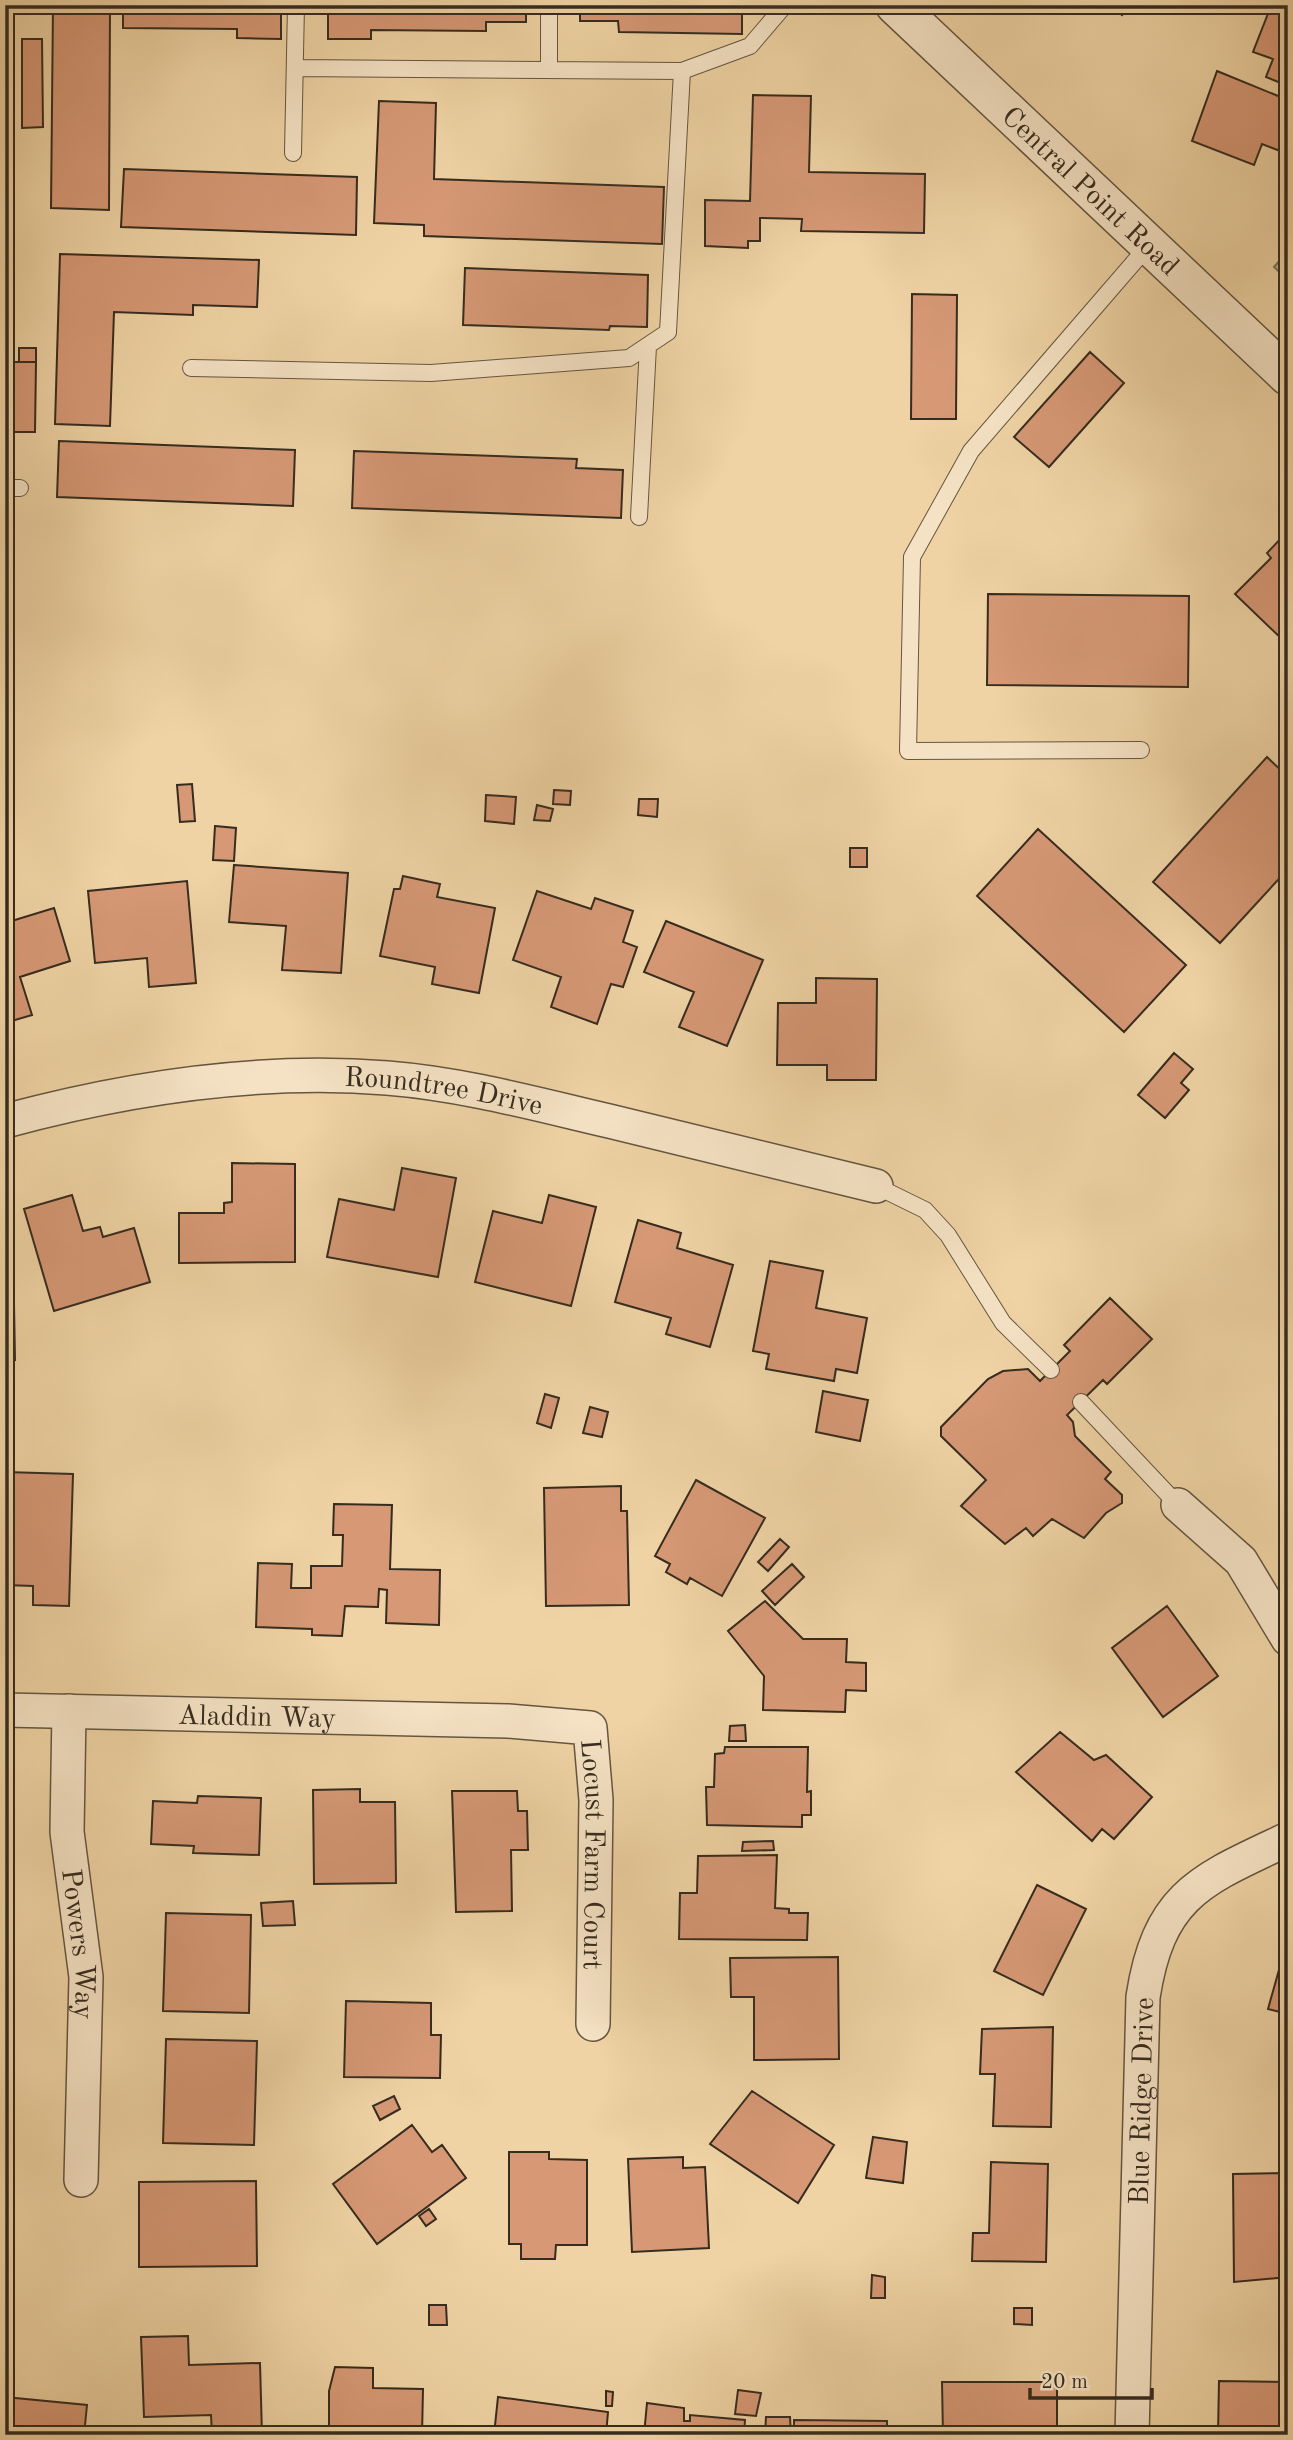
<svg xmlns="http://www.w3.org/2000/svg" width="1293" height="2440" font-family="'Old Standard TT',serif">
<style>
.green{fill:#b3be8b;stroke:#747555;stroke-width:2}
.building{fill:#d69875;stroke:#362c1f;stroke-width:2}
.lines{fill:none;stroke-linecap:round;stroke-linejoin:round}
.service-casing{stroke:#645640;stroke-width:18}
.minor-casing{stroke:#645640;stroke-width:36}
.tertiary-casing{stroke:#645640;stroke-width:41}
.service{stroke:#f5e2c4;stroke-width:16}
.minor{stroke:#f5e2c4;stroke-width:33}
.tertiary{stroke:#f5e2c4;stroke-width:38}
.labels{text-anchor:middle;stroke-width:5;stroke-linejoin:round;paint-order:stroke}
.street-label{font-size:28px;fill:#362c1f;stroke:#f5e2c4}
</style>
<rect width="100%" height="100%" fill="#efd3a4"/>
<filter id="stains"><feTurbulence type="fractalNoise" baseFrequency=".00286" numOctaves="4"/><feColorMatrix values="0 0 0 0 .2 0 0 0 0 .09 0 0 0 0 .02 0 0 0 .5 -.17"/></filter>
<radialGradient id="worn" r=".72"><stop offset=".6" stop-color="#630" stop-opacity="0"/><stop offset="1" stop-color="#630" stop-opacity=".3"/></radialGradient>
<!-- green -->
<path class="green" d="M1288,251V280L1274,267Z"/>
<!-- building -->
<path class="building" d="M53,5H110L109,210L51,208Z
M123,5H281V39L237,38V29L123,28Z
M328,5H526V22H486V31L371,30V39H328Z
M580,5H742V34L619,32L618,21H580Z
M1111,5H1132L1122,15Z
M1271,6L1288,12V86L1266,77L1273,59L1253,52Z
M22,39H42L43,127L22,128Z
M1217,71L1288,100V154L1262,144L1254,165L1192,141Z
M753,95L811,96L809,172L925,174L924,233L801,231L802,219L760,218V241H748V248L705,246V200L750,201Z
M379,101L436,103L434,179L664,187L662,244L424,236V225L374,223Z
M124,169L357,177L356,235L121,227Z
M60,254L259,260L257,307L193,305V315L114,312L110,426L55,424Z
M465,268L648,275L647,327L610,326L609,330L463,325Z
M912,294L957,295L956,419H911Z
M5,348H8L7,445H5Z
M19,348H36V362H19Z
M1090,352L1124,383L1049,467L1014,437Z
M11,362H36L35,432H10Z
M59,441L295,450L293,506L57,497Z
M354,451L577,459L576,468L623,470L621,518L352,508Z
M1285,534L1288,537V645L1235,594L1271,558L1267,553Z
M988,594L1189,596L1188,687L987,685Z
M5,742H8L6,772H5Z
M1267,757L1288,777V869L1220,943L1153,882Z
M192,784L195,821L180,822L177,785Z
M554,790L571,791L570,805L553,804Z
M486,795L516,797L514,824L485,821Z
M639,799H658L657,817L638,815Z
M537,805L553,809L550,821L534,820Z
M215,826L236,828L234,861L213,860Z
M1038,829L1186,965L1124,1032L977,896Z
M850,848H867V867H850Z
M234,865L348,873L341,973L282,970L286,926L229,922Z
M403,876L440,884L437,897L495,908L479,993L432,984L435,967L380,956L394,889H400Z
M187,881L196,983L149,987L147,958L95,963L88,891Z
M537,891L591,909L595,898L633,911L623,942L637,947L623,987L611,984L597,1024L551,1007L561,977L513,960Z
M54,908L70,961L20,977L32,1015L5,1023V923Z
M666,921L763,960L727,1046L679,1027L694,992L644,972Z
M816,978L877,979L876,1080H827V1065H777L778,1003H816Z
M1174,1053L1193,1069L1181,1083L1189,1090L1165,1118L1138,1095Z
M232,1163L295,1164V1262L179,1263V1213H224V1203L232,1202Z
M402,1168L456,1178L438,1277L327,1257L339,1199L394,1210Z
M72,1195L83,1231L100,1227L103,1237L134,1228L150,1282L54,1311L24,1209Z
M549,1195L596,1207L571,1306L475,1282L493,1211L542,1223Z
M638,1220L681,1233L677,1248L733,1265L710,1347L666,1334L671,1318L615,1302Z
M770,1261L823,1271L816,1308L867,1318L857,1373L836,1369L834,1381L766,1369L769,1354L753,1351Z
M1110,1298L1152,1339L1107,1384L1103,1380L1067,1415L1073,1422L1075,1436L1111,1472L1105,1479L1122,1495V1503L1106,1513L1084,1538L1052,1519L1033,1536L1026,1528L1005,1544L961,1506L986,1480L941,1436V1427L988,1379L1003,1371L1028,1369L1040,1381L1070,1351L1064,1345Z
M5,1304H14L15,1360H5Z
M823,1391L868,1400L860,1441L816,1432Z
M545,1394L559,1398L551,1428L537,1423Z
M590,1407L608,1412L602,1437L583,1433Z
M5,1472L73,1474L69,1606L33,1605V1586L5,1585Z
M696,1480L765,1518L722,1596L690,1578L687,1584L666,1572L670,1564L655,1556Z
M621,1486V1511H627L629,1605L546,1606L544,1488Z
M334,1504L392,1505L390,1569L440,1570L439,1625L386,1623L387,1590L379,1589L378,1607L345,1606L342,1636L312,1635V1629L256,1627L258,1563L292,1564L291,1588H311V1566H342L343,1535H333Z
M780,1539L789,1547L768,1571L758,1562Z
M792,1564L804,1577L775,1605L762,1591Z
M765,1601L803,1639H847L846,1662L866,1663V1691L846,1690L845,1712L763,1710L764,1676L728,1631Z
M1167,1606L1218,1676L1163,1717L1112,1648Z
M745,1725L746,1741H729L730,1726Z
M1060,1732L1094,1760L1106,1755L1152,1797L1114,1839L1102,1829L1092,1841L1016,1772Z
M725,1747H808L807,1792L811,1791V1815H802V1827L707,1825L706,1787H714L715,1754L724,1753Z
M360,1789V1802H395L396,1883L314,1884L313,1790Z
M452,1791H517L518,1811H527L528,1850H511L512,1911L456,1912Z
M198,1796L261,1798L259,1855L193,1853L194,1846L151,1844L153,1801L197,1803Z
M773,1841L774,1850L742,1851L743,1842Z
M777,1855L775,1908L789,1909V1913H808L807,1940L679,1939L680,1893H697L698,1856Z
M1037,1885L1086,1909L1043,1995L994,1971Z
M293,1901L295,1925L263,1926L261,1903Z
M166,1913L251,1915L249,2013L163,2011Z
M1286,1945L1288,1946V2014L1268,2009Z
M838,1957L839,2059L754,2060V1997H731L730,1958Z
M5,1977H8L7,2017H5Z
M346,2001L431,2003V2035H441L440,2078L344,2077Z
M1053,2027L1051,2127L993,2126L995,2074H980L982,2029Z
M166,2039L257,2041L254,2145L163,2143Z
M752,2091L834,2145L798,2203L710,2144Z
M394,2096L400,2109L380,2120L373,2106Z
M412,2125L432,2152L442,2145L466,2178L377,2244L333,2184Z
M873,2137L907,2142L903,2183L866,2178Z
M509,2152H549V2159L587,2160V2245H556L555,2259H521V2244H509Z
M683,2157V2168L705,2167L709,2248L632,2252L628,2159Z
M991,2162L1048,2164L1046,2262L972,2261L973,2233H989Z
M1288,2173V2277L1234,2282L1233,2174Z
M256,2181L257,2266L139,2267V2182Z
M429,2209L436,2219L426,2226L419,2216Z
M872,2275L885,2277V2298H871Z
M429,2305H446L447,2325H429Z
M1014,2308H1032V2325L1014,2324Z
M188,2336L189,2365L260,2363L262,2435H212L211,2415L144,2417L141,2337Z
M335,2367L373,2368V2388L423,2389L422,2435H329V2391Z
M1219,2381L1288,2382V2435H1218Z
M942,2382H1057V2435H943Z
M738,2390L761,2393L756,2416L735,2414Z
M606,2391L613,2392L612,2406H606Z
M5,2397L87,2405L84,2435H34L35,2432L24,2431V2435H5Z
M498,2397L608,2412L606,2435H494Z
M647,2403L684,2408V2421H690V2415L745,2420L744,2435H644Z
M766,2417H790L791,2435H765Z
M794,2420L887,2421V2435H794Z"/>
<g class="lines">
<!-- service casing -->
<g class="service-casing">
<path id="service" d="M549,5V69
M295,68L682,71
M293,153L296,5
M191,368L431,373L629,358L668,332L682,71L750,46L785,5
M5,488H20
M639,517L648,346
M1141,750L908,751L912,557L971,451L1148,246
M876,1186L925,1210L948,1235L1003,1323L1051,1370
M1081,1402L1178,1505"/>
</g>
<!-- minor casing -->
<g class="minor-casing">
<g id="minor">
<path id="s1" d="M5,1121C127,1088 260,1068 387,1078C463,1084 536,1104 609,1121C698,1143 787,1165 876,1186"/>
<path d="M1178,1505L1241,1561L1288,1639"/>
<path id="s2" d="M5,1710L508,1721L590,1728L596,1800L593,2024"/>
<path id="s3" d="M69,1711L67,1832L86,1977L81,2180"/>
<path id="s4" d="M1132,2435L1143,1997C1159,1894 1201,1880 1288,1839"/>
</g>
</g>
<!-- tertiary casing -->
<g class="tertiary-casing">
<g id="tertiary">
<path id="s5" d="M895,5L1288,376"/>
</g>
</g>
<!-- service -->
<use href="#service" class="service"/>
<!-- minor -->
<use href="#minor" class="minor"/>
<!-- tertiary -->
<use href="#tertiary" class="tertiary"/>
</g>
<g class="labels">
<!-- street labels -->
<g class="street-label">
<text dy="10" stroke="none"><textPath href="#s5" startOffset="270">Central Point Road</textPath></text>
<text dy="10" stroke="none"><textPath href="#s1" startOffset="444">Roundtree Drive</textPath></text>
<text dy="10" stroke="none"><textPath href="#s2" startOffset="252">Aladdin Way</textPath></text>
<text dy="10" stroke="none"><textPath href="#s2" startOffset="712">Locust Farm Court</textPath></text>
<text dy="10" stroke="none"><textPath href="#s3" startOffset="234">Powers Way</textPath></text>
<text dy="10" stroke="none"><textPath href="#s4" startOffset="334">Blue Ridge Drive</textPath></text>
</g>
</g>
<!-- margin -->
<rect width="1293" height="2440" fill="none" stroke="#efd3a4" stroke-width="28"/>
<rect x="7" y="7" width="1279" height="2426" fill="none" stroke="#362c1f" stroke-width="3.5"/>
<rect x="14" y="14" width="1265" height="2412" fill="none" stroke="#362c1f" stroke-width="2"/>
<!-- scale -->
<path d="M1030 2388v10h122v-10" fill="none" stroke="#362c1f" stroke-width="3.5"/>
<text x="1041" y="2388" font-size="21" fill="#362c1f" stroke="#f5e2c4" stroke-width="5" paint-order="stroke">20 m</text>
<rect width="100%" height="100%" filter="url(#stains)"/>
<rect width="100%" height="100%" fill="url(#worn)"/>
</svg>
